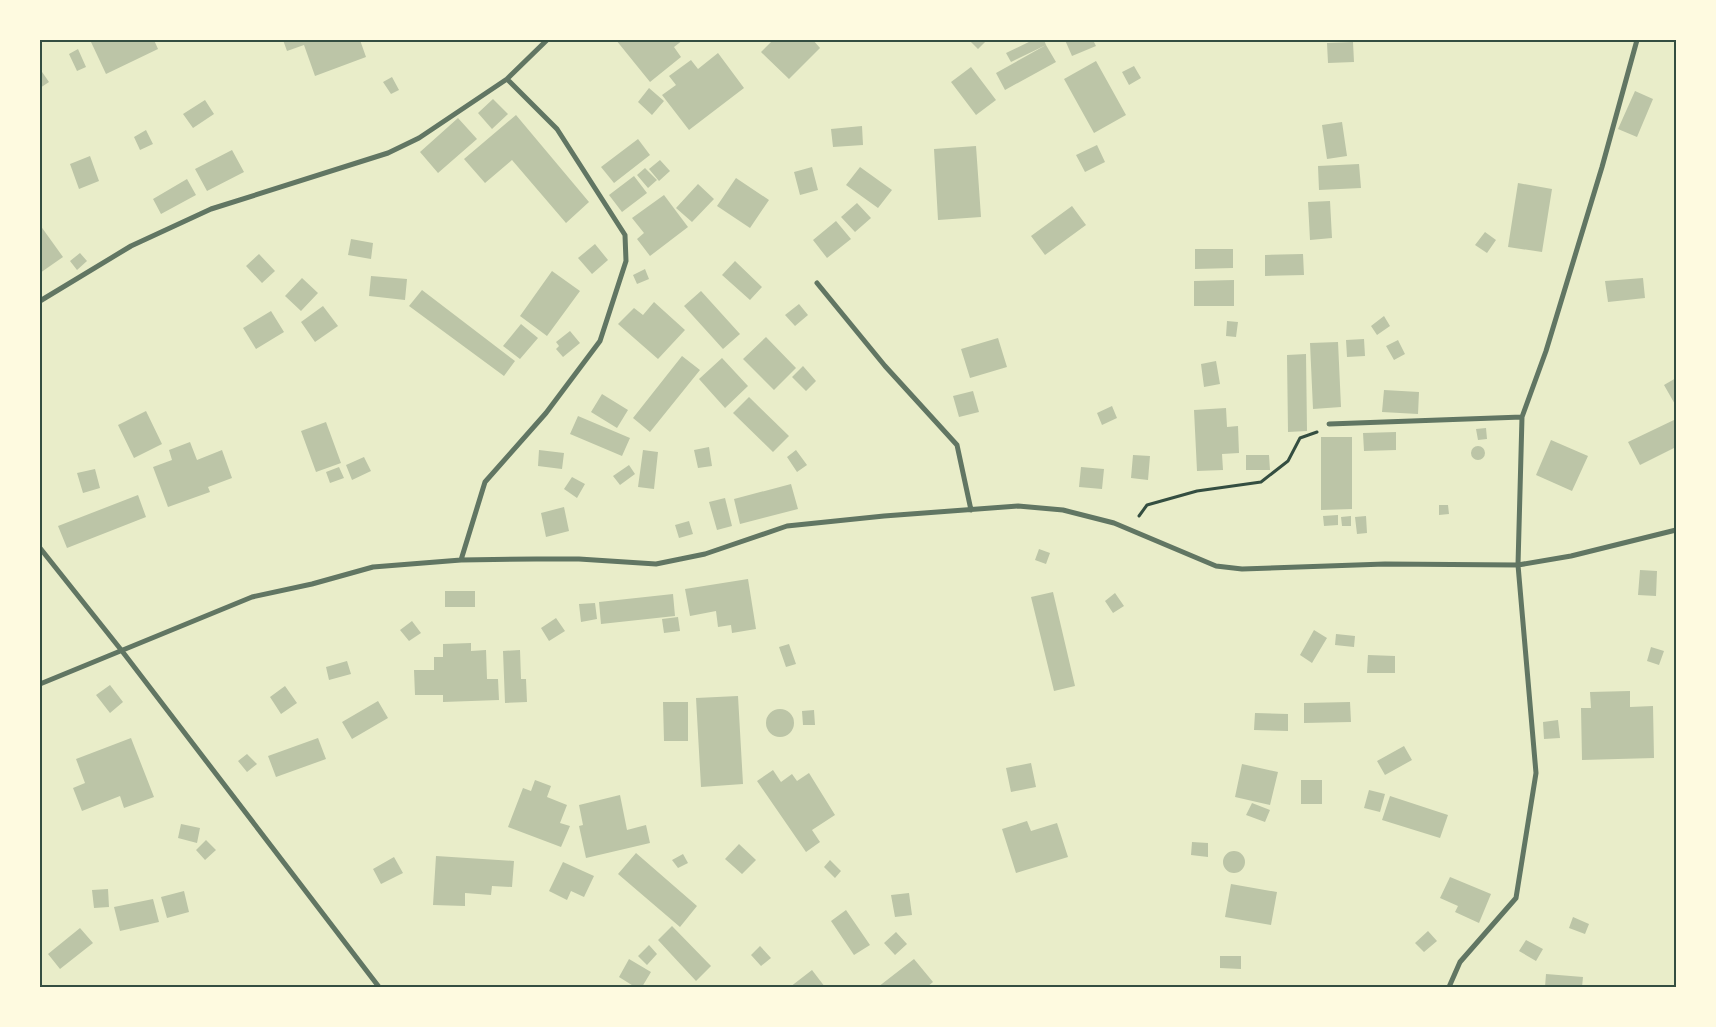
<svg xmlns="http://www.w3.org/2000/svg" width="1716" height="1027" font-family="'Open Sans',sans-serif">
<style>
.building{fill:#bcc5a7}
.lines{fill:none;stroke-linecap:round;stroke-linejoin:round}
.path{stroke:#344e41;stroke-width:3}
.minor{stroke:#617663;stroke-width:5}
.neatline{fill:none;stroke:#344e41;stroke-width:2}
</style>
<rect width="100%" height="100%" fill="#e9edc9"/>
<!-- building -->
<path class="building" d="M94,40H154L158,49L106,74L91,42Z
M283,40H360L366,57L315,76L304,45L287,51Z
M616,40H683L674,47L681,57L650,82Z
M773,40H813L820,48L789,79L761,52Z
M969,40H987L978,49Z
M1033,40H1044L1046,45L1011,62L1006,53Z
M1065,40H1093L1096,46L1072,56Z
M1353,42L1354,62L1328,63L1327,43Z
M1046,45L1056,62L1005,90L996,73Z
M78,49L86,67L77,71L69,54Z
M718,53L744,88L689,130L662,95L676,85L669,76L691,60L698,69Z
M1096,61L1126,115L1094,133L1064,79Z
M1134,66L1141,78L1129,85L1122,72Z
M971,67L996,100L976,115L951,82Z
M40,69L49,82L40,88Z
M392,77L399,90L391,94L383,82Z
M649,88L664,101L652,115L638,102Z
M1635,91L1653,99L1637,137L1618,129Z
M493,99L508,114L492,129L478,113Z
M205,100L214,114L193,128L183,114Z
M516,115L589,202L566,223L512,160L485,183L464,159Z
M458,118L477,139L438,173L420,152Z
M1342,122L1347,156L1327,159L1322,125Z
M862,126L863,145L833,147L831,129Z
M146,130L153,144L140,150L134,137Z
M638,139L650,155L614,183L601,167Z
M1097,145L1105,162L1085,172L1076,155Z
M976,146L981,217L938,220L934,149Z
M232,150L244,172L207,191L195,169Z
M90,156L99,181L79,189L70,164Z
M660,160L670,171L659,181L649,169Z
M1359,164L1361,188L1319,190L1318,166Z
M812,167L818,190L800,195L794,172Z
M860,167L892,190L878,208L846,185Z
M645,168L657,180L648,188L637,175Z
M634,176L647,193L622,212L609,195Z
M736,178L769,200L750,228L717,206Z
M187,179L196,195L161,214L153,199Z
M1518,183L1552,189L1542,252L1508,247Z
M698,184L714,199L692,222L676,208Z
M664,195L688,227L650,256L637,239L644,233L632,218Z
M1330,201L1332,238L1310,240L1308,202Z
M857,203L871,218L855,232L841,217Z
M1072,206L1086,225L1045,255L1031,236Z
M836,221L851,239L827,258L813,240Z
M40,225L63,257L40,273Z
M1485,232L1496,240L1487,253L1475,245Z
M351,239L373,243L371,259L348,255Z
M595,244L608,260L592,274L578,258Z
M1195,249H1233V268L1195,269Z
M80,253L87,261L77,270L70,261Z
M259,254L275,271L262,283L246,266Z
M1303,254L1304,275L1265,276V255Z
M735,261L762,287L750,300L722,275Z
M645,269L649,279L637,284L633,275Z
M552,271L580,291L547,336L520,316Z
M371,276L407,279L405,300L369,296Z
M302,278L318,293L301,311L285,296Z
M1643,278L1645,298L1608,302L1605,281Z
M1234,280V306H1194V281Z
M422,290L515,361L504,376L409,306Z
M701,291L740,334L723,349L684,306Z
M654,302L685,330L658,359L618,324L634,308L643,315Z
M799,304L808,315L795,326L785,315Z
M323,306L338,326L315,342L301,322Z
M271,311L284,332L256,349L243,328Z
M1384,316L1390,326L1377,335L1371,326Z
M1227,321L1238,322L1236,337L1226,336Z
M521,324L538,338L520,359L503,346Z
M570,331L580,343L563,357L556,349L559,346L556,342Z
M766,337L796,368L774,390L743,359Z
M998,338L1007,367L970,378L961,349Z
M1364,339L1365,356L1347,357L1346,340Z
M1398,340L1405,354L1394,360L1386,346Z
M1338,342L1341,407L1313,409L1310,343Z
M1306,354L1307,431L1288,432L1287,355Z
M682,356L700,370L650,432L633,418Z
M722,358L748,386L725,408L699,379Z
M1216,361L1220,384L1204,387L1201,364Z
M803,366L816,381L806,391L792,377Z
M1676,378V406L1664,385Z
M1384,390L1419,392L1418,414L1382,412Z
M973,391L979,412L959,417L953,396Z
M602,394L628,410L617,428L591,412Z
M749,397L789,436L773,452L733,413Z
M1112,406L1117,418L1102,425L1097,413Z
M1226,408L1227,427L1238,426L1239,453L1222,454L1223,470L1197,471L1194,410Z
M146,411L162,444L134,458L118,425Z
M578,416L630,438L622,456L570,434Z
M1676,419V447L1640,465L1628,442Z
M326,422L341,463L316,472L301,431Z
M1486,428L1487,439L1478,440L1476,429Z
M1396,432V450L1364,451L1363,433Z
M1321,437H1352V509L1321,510Z
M1551,440L1588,456L1572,491L1536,475Z
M190,442L197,460L222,450L232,478L208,487L210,492L168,507L153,467L172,460L169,450Z
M1471 453a7 7 0 1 1 14 0a7 7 0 1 1-14 0Z
M709,447L712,466L698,468L694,450Z
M539,450L564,453L562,469L538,466Z
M643,450L658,452L654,489L638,487Z
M796,450L807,465L797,472L787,457Z
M1133,455L1150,456L1148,480L1131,478Z
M1246,455H1269L1270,470H1246Z
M364,457L371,471L352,480L346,465Z
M629,465L635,474L620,485L613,476Z
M339,467L344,478L330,483L326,472Z
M1081,467L1104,469L1102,489L1079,487Z
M95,469L100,488L83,493L77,473Z
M572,477L585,484L577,498L564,489Z
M791,484L798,509L740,524L734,499Z
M138,495L146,517L67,548L58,526Z
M725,498L732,526L717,530L709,502Z
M1439,505H1448L1449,514L1439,515Z
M564,507L569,531L546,537L541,513Z
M1338,515V525L1324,526L1323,516Z
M1351,516V526H1342L1341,517Z
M1366,516L1367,533L1357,534L1355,517Z
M689,521L693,534L679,538L675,525Z
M1039,549L1050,553L1046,564L1035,560Z
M1640,570L1657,571L1656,596L1638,595Z
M748,579L756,629L732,633L731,625L718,627L716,611L690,616L685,589Z
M445,591H475V607H445Z
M1053,592L1075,686L1054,691L1031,597Z
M1115,593L1124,606L1113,613L1105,601Z
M673,594L675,616L601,624L599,602Z
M595,603L597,619L581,622L579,604Z
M678,617L680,631L664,633L662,619Z
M556,618L565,631L549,641L541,628Z
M412,621L421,633L409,641L400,630Z
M1314,630L1327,638L1312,663L1300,655Z
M1336,634L1355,636L1354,647L1335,645Z
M471,643V651L486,650L487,679H498L499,700L443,702V695H415L414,670H434V657H443V644Z
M789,644L796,664L786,667L779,647Z
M1651,647L1664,651L1659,665L1647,661Z
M520,650L521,679H526L527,702L505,703L503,651Z
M1368,655L1395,656V673H1367Z
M347,661L351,674L329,680L326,667Z
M110,685L123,702L110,713L96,695Z
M285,686L297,703L281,714L270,697Z
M1630,691V707L1653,706L1654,758L1582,760L1581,708H1591L1590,692Z
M738,696L743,784L701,787L696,698Z
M378,701L388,718L352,739L342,722Z
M663,702H688V741H664Z
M1350,702L1351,722L1304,723V703Z
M766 723a14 14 0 1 1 28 0a14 14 0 1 1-28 0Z
M814,710L815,725H803L802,711Z
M1255,713L1288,714V731L1254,730Z
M1558,720L1560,738L1544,739L1543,722Z
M131,738L154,797L124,808L120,796L82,811L73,788L85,783L76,759Z
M318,738L326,759L276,777L268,756Z
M1404,746L1412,760L1385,775L1377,761Z
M247,754L257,764L247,772L238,761Z
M1031,763L1036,787L1011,792L1006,768Z
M1242,764L1278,772L1270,805L1235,797Z
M773,770L781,782L792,774L797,781L809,773L835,815L812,830L820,842L806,852L757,781Z
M535,780L551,786L547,797L567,805L560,823L570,826L561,847L508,827L523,788L531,791Z
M1301,780H1322V804H1301Z
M1369,790L1385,794L1380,812L1364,808Z
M620,795L627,830L646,825L650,843L586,858L579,826L583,825L579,805Z
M1390,796L1448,815L1440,838L1382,820Z
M1252,803L1270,810L1265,822L1246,815Z
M1027,821L1031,831L1057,823L1068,857L1016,873L1002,829Z
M181,824L200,828L197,843L178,838Z
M206,840L216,850L205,860L196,850Z
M1192,842L1208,843V857L1191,855Z
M739,844L756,860L742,874L725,859Z
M1223 862a11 11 0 1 1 22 0a11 11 0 1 1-22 0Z
M636,853L697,906L680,927L618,874Z
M683,854L688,863L678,868L672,860Z
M436,856L514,861L512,887L492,886L491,895L465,893V906L433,905Z
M394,857L403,873L381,884L373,869Z
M830,860L841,871L835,878L824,867Z
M563,862L594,876L584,897L571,891L567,900L549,891Z
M1450,877L1491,894L1479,923L1455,912L1458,906L1440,898Z
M1231,884L1277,892L1271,925L1225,917Z
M108,889L109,907L94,908L92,890Z
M184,891L189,912L167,918L161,897Z
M909,893L912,915L895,917L891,895Z
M153,899L159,922L120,931L114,907Z
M846,910L870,945L854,955L831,921Z
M1573,917L1589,924L1585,934L1569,928Z
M672,926L711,966L696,981L658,940Z
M80,928L93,943L60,969L48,954Z
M1428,931L1437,941L1424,952L1415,943Z
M896,932L907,944L895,955L884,943Z
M1526,940L1543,949L1536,961L1519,951Z
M649,945L657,954L647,965L638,956Z
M760,946L771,958L761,966L751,955Z
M1220,956H1241V969L1220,968Z
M629,959L651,972L642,987H635L619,977Z
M914,959L933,982L927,987H878Z
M812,970L825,987H790Z
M1546,974L1583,977L1582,987H1545Z"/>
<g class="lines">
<!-- path -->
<path class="path" d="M1139,516L1147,505L1197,491L1261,482L1288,461L1300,438L1317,432"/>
<!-- minor -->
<path class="minor" d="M817,283L885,366L957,445L971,510
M40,301L131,246L211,209L388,153L419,138L507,79L547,40
M1329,424L1522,417
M40,548L122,651L379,987
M461,560L485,482L546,413L600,341L626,261L625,235L557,129L507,79
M40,684L252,597L312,584L373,567L461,560L536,559H579L656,564L705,554L787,526L884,516L1018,506L1063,510L1114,523L1216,566L1242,569L1385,564L1518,565L1571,556L1676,530
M1449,987L1460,962L1516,898L1536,773L1518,565L1522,417L1546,351L1602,167L1637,40"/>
</g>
<!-- border -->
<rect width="1716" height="1027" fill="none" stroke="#fefae0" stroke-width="82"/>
<rect x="41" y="41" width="1634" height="945" class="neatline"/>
</svg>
